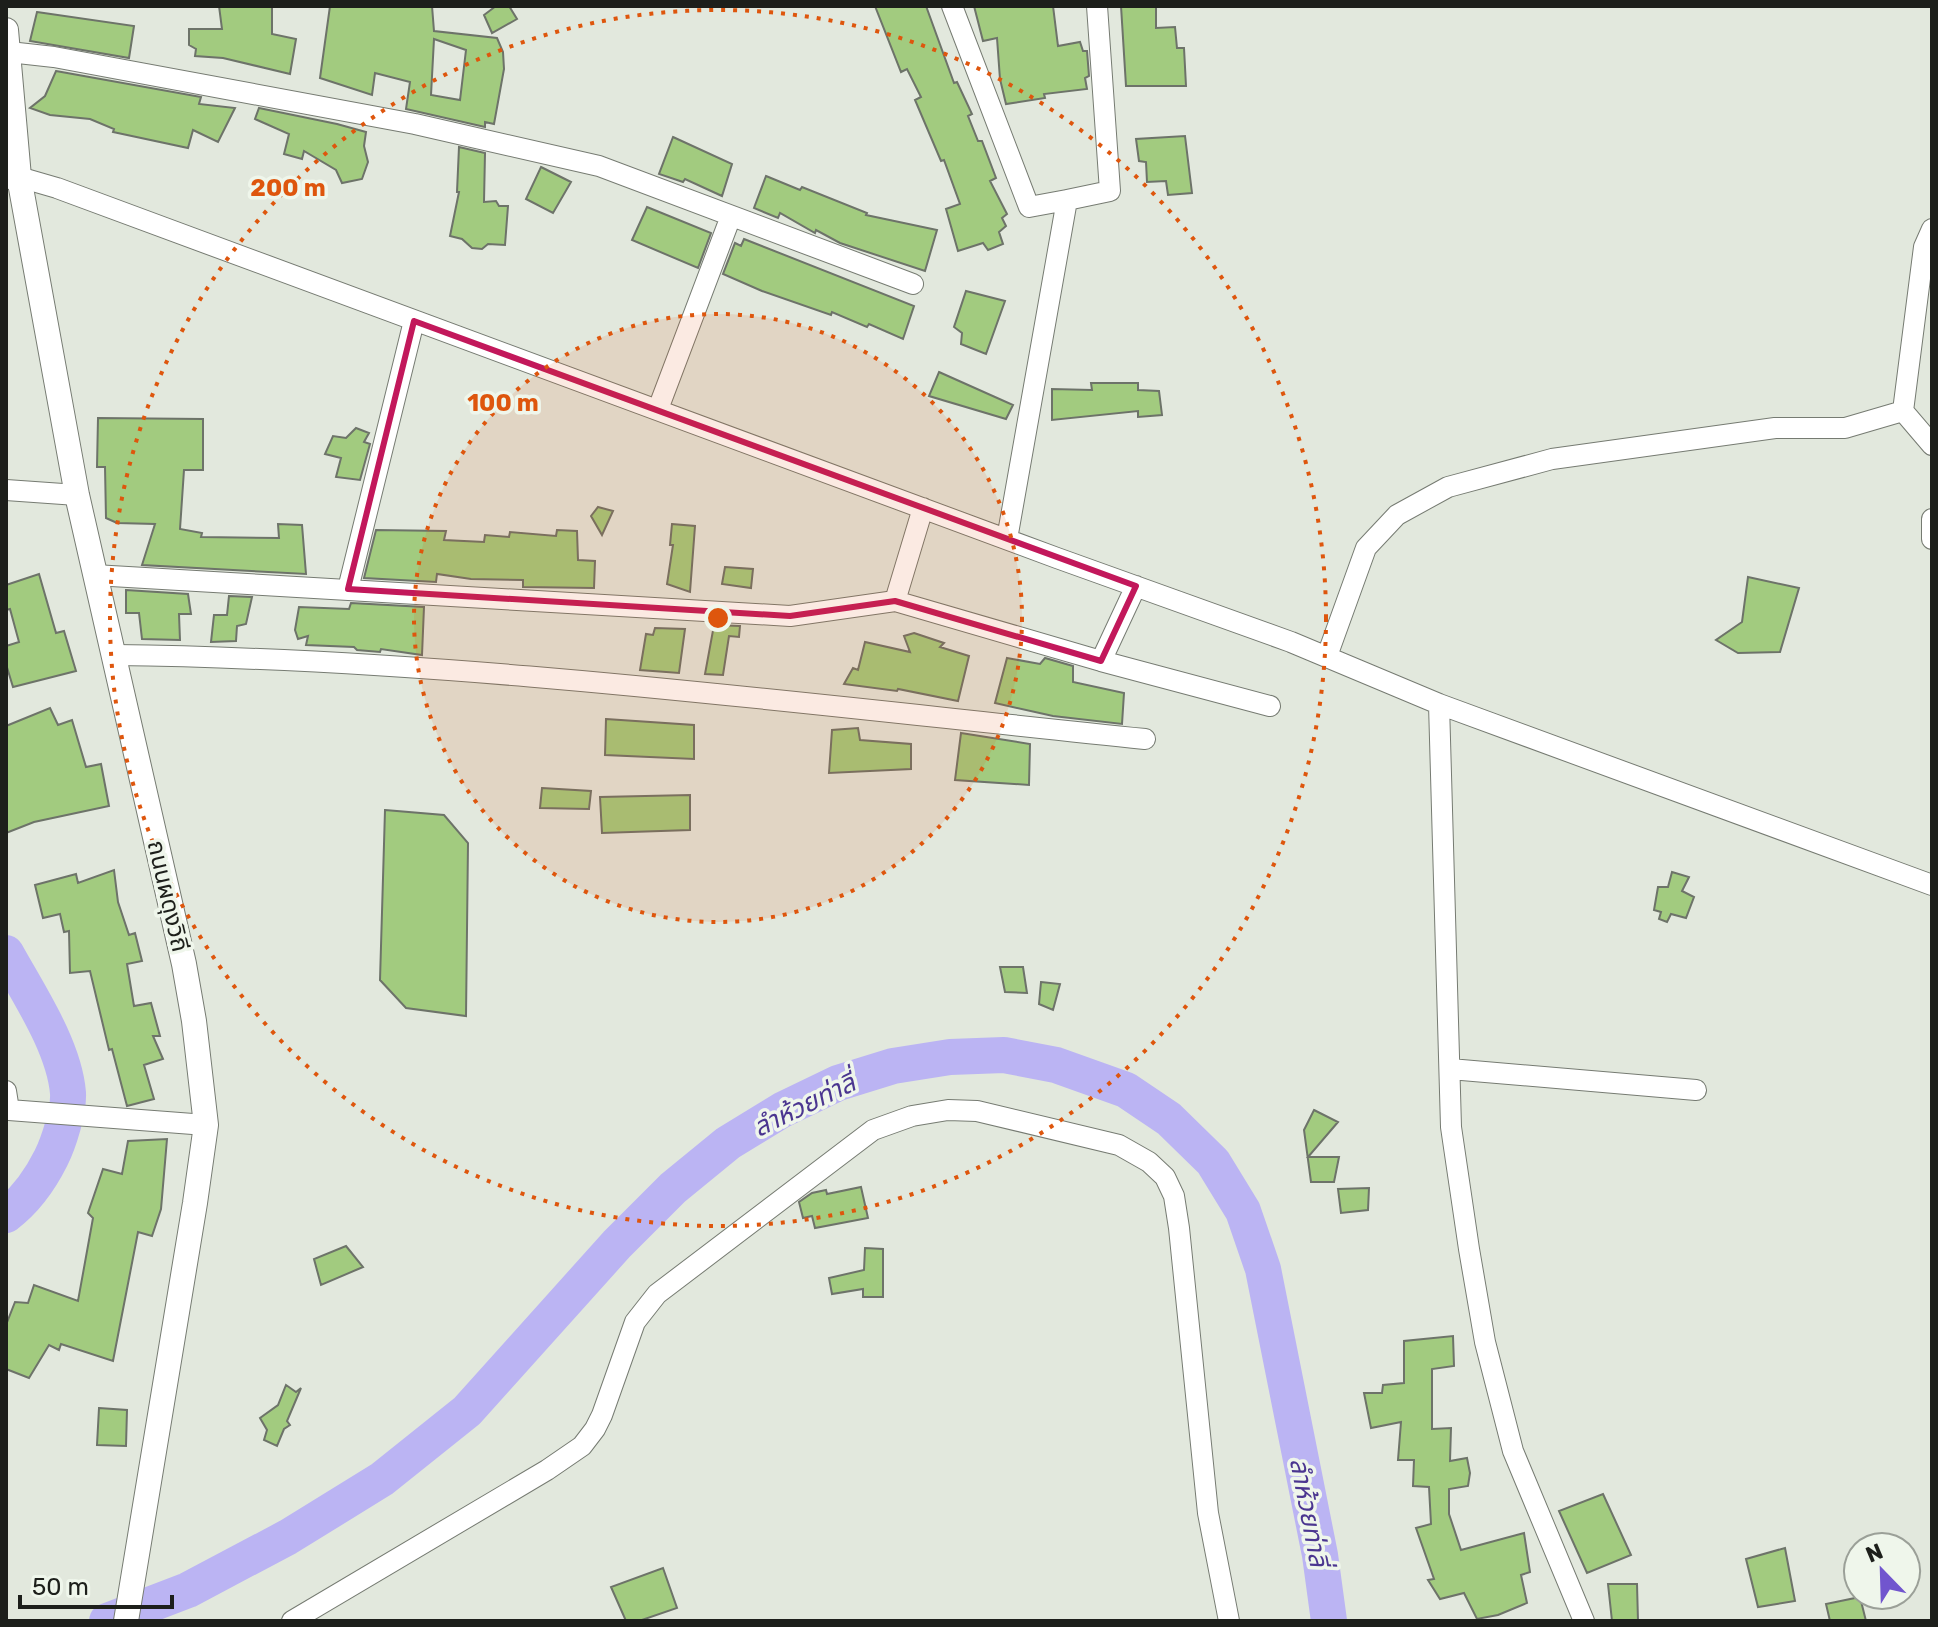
<svg xmlns="http://www.w3.org/2000/svg" width="1938" height="1627" font-family="Rubik,'Noto Sans Thai',sans-serif">
<style>
.lines{fill:none;stroke-linecap:round;stroke-linejoin:round}
.river{stroke:#bbb4f3;stroke-width:36}
.building{fill:#a2cb7f;stroke:#6d7369;stroke-width:2;fill-rule:evenodd}
.minor-casing{stroke:#767b72;stroke-width:22}
.major-casing{stroke:#767b72;stroke-width:26}
.minor{stroke:#fff;stroke-width:20}
.major{stroke:#fff;stroke-width:24}
.marked{fill:none;stroke:#c2185b;stroke-width:6;stroke-linejoin:round}
.ring{fill:none;stroke:#de560d;stroke-width:4;stroke-dasharray:4 8}
.labels{text-anchor:middle;stroke-width:7;stroke-linejoin:round;paint-order:stroke}
.street-label{font-size:24px;fill:#1d1f1b;stroke:#eff6eb}
.water-label{font-size:26px;font-style:italic;fill:#4b3690;stroke:#eff6eb}
.centre{fill:#de560d;stroke:#eff6eb;stroke-width:4}
.ring-label{font-size:24px;text-anchor:middle;font-weight:bold;fill:#de560d;stroke:#eff6eb;stroke-width:7;stroke-linejoin:round;paint-order:stroke}
</style>
<rect width="100%" height="100%" fill="#e2e8dd"/>
<g class="lines">
<!-- river -->
<path class="river" d="M6,953C28,993 64,1046 68,1093C69,1110 59,1142 51,1158C40,1180 26,1200 6,1215
M107,1621L188,1590L288,1537L382,1479L467,1411L617,1244L673,1188L728,1143L782,1110L838,1083L893,1066L950,1057L1004,1055L1056,1065L1126,1090L1169,1119L1213,1162L1243,1211L1263,1269L1320,1555L1329,1621"/>
</g>
<!-- building -->
<path class="building" d="M219,6H272V34L296,39L290,74L223,58L195,56L196,49L189,45V29H222Z
M330,6H432L434,31L497,38L503,52L504,69L494,124L485,122V127L406,109L410,82L375,73L372,95L320,78ZM434,39L466,50L460,100L431,95Z
M496,6H509L517,19L492,33L484,15Z
M875,6H926L954,83L957,82L972,114L968,116L978,141H982L996,178L990,181L1007,214L1002,218L1006,226L999,232L1003,244L988,250L983,243L958,251L946,209L960,204L944,160L941,161L915,100L921,97L907,69L901,72Z
M974,6H1053L1058,46L1080,42L1083,51H1087L1089,76L1085,78L1087,89L1044,94L1045,98L1006,104L1000,79L997,38L983,41Z
M1121,6H1156V28L1175,27L1177,48H1184L1186,86H1126Z
M37,12L134,26L129,58L30,41Z
M56,71L201,97L199,104L235,108L218,142L193,130L188,148L113,132L114,129L90,119L50,115L30,108L45,96Z
M259,108L337,124L366,132L364,146L368,162L362,179L342,183L336,170L304,151L302,159L284,154L289,134L255,119Z
M1185,136L1192,193L1168,195L1166,181L1147,182L1146,162L1139,161L1136,139Z
M673,137L732,164L722,196L685,179L683,182L659,174Z
M459,147L485,153L484,202L496,201L499,206H508L505,245L488,244L482,249L472,248L462,239L450,236L459,192H457Z
M541,167L571,182L553,213L526,199Z
M766,176L800,190L802,187L867,213L866,215L937,230L925,271L840,243L816,230L815,233L780,213L778,218L754,208Z
M647,207L711,233L698,268L632,240Z
M744,239L914,306L903,339L869,324L867,327L832,312L831,315L762,291L723,274L735,243L741,246Z
M966,291L1005,301L986,354L961,344L962,333L954,327Z
M939,372L1013,405L1006,419L929,396Z
M1091,383H1138V390L1159,391L1162,415L1138,417V411L1052,420V389L1092,390Z
M98,418L203,419V470H184L180,529L202,533L201,537L279,538L278,524L302,525L306,574L142,565L155,524L117,523L106,518L105,467H97Z
M356,428L369,433L364,442L370,444L360,480L336,477L341,458L325,454L333,436L346,438Z
M598,507L613,511L602,535L591,516Z
M672,524L695,526L690,592L667,584L673,545H670Z
M376,530L446,531L444,540L484,542L485,535L509,537L510,532L556,536L557,530L577,531L578,560L595,561L594,588L523,587V580L471,579L437,574L436,582L364,578Z
M725,567L753,569L751,588L722,584Z
M39,574L56,633L64,631L76,671L13,687L6,664V646L19,642L10,609L6,610V585Z
M1748,577L1799,588L1780,652L1738,653L1716,640L1742,622Z
M126,590L188,594L191,614H179L180,640L142,639L139,613H126Z
M229,596L252,597L246,624L237,626L236,641L211,642L214,615H227Z
M351,603L424,607L422,655L381,649L380,652L357,650L354,647L306,645L308,636L298,639L295,630L299,607L349,609Z
M714,625L740,626L739,637L729,636L723,675L705,674Z
M655,628L685,629L679,673L640,670L646,634L653,635Z
M914,633L944,643L940,647L969,656L958,701L898,689L897,691L844,684L853,668L858,670L865,642L910,652L904,636Z
M1007,658L1040,664L1045,658L1073,666V682L1124,693L1122,724L1053,716L995,703Z
M50,708L58,725L72,720L86,767L101,764L109,806L34,822L6,833V726Z
M606,719L694,725V759L605,755Z
M858,728L860,740L911,744V769L829,773L832,730Z
M961,733L1030,744L1029,785L955,780Z
M542,788L591,791L589,809L540,808Z
M690,795V830L602,833L600,797Z
M385,810L444,815L468,843L466,1016L406,1008L380,980Z
M114,870L118,902L129,935L135,933L142,961L127,964L134,1006L151,1003L160,1036H153L163,1059L144,1065L154,1099L127,1106L112,1049L109,1050L90,971L70,973L69,931L64,932L60,914L43,918L35,885L76,874L78,883Z
M1672,872L1689,877L1682,891L1694,897L1686,918L1671,914L1667,922L1659,919L1661,912L1654,910L1658,887H1668Z
M1000,967H1023L1027,993L1005,992Z
M1041,982L1060,984L1053,1010L1039,1004Z
M1314,1110L1338,1122L1308,1157H1339L1334,1182H1311L1304,1130Z
M167,1139L161,1209L152,1236L138,1232L113,1361L61,1344L59,1350L49,1345L29,1378L6,1369V1325L15,1302L28,1303L34,1285L78,1301L93,1218L88,1213L103,1169L122,1174L128,1141Z
M861,1187L868,1218L815,1228L812,1216L803,1218L799,1202L812,1193L826,1190L827,1194Z
M1369,1188L1368,1210L1341,1213L1338,1189Z
M346,1246L363,1267L321,1285L314,1259Z
M865,1248L883,1249V1297H863V1289L832,1294L829,1278L864,1270Z
M1453,1336L1454,1366L1432,1369V1429L1451,1428L1450,1461L1467,1458L1470,1473L1468,1486L1449,1489V1514L1461,1550L1524,1533L1530,1572L1521,1575L1527,1603L1498,1615L1477,1619L1464,1593L1440,1599L1428,1580L1434,1579L1416,1528L1431,1524L1429,1487L1413,1486L1414,1460H1398L1401,1422L1371,1428L1364,1393H1382L1383,1385L1404,1383V1341Z
M286,1385L296,1392L301,1388L287,1421L290,1425L284,1429L277,1446L264,1440L267,1430L260,1418L278,1405Z
M99,1408L127,1410L126,1446L97,1445Z
M1603,1494L1631,1555L1587,1573L1559,1511Z
M1785,1548L1795,1601L1758,1607L1746,1559Z
M663,1568L677,1608L639,1621H626L611,1587Z
M1608,1584H1637L1638,1621H1612Z
M1860,1597L1866,1621H1830L1826,1604Z"/>
<g class="lines">
<!-- minor casing -->
<g class="minor-casing">
<path id="minor" d="M952,6L1029,207L1067,200
M9,52L54,57L415,124L599,166L913,284
M6,179L19,177L57,188L1057,558L1291,642L1439,704L1932,885
M658,409L731,216
M1903,411L1932,445
M6,490L77,495
M1932,519V539
M1007,539L1067,200L1110,191L1097,6
M94,575L790,616L895,601L1101,661
M1136,586L1101,661L1270,706
M348,589L414,321
M895,601L923,508
M114,655C458,659 802,704 1145,739
M1327,656L1366,548L1397,515L1448,487L1552,459L1775,428H1845L1903,411L1924,247L1932,229
M1439,704L1451,1127L1469,1249L1485,1342L1513,1451L1584,1621
M1450,1069L1696,1090
M6,1091L9,1110L206,1125
M292,1621L547,1470L582,1446L595,1429L602,1415L635,1322L657,1294L873,1130L912,1116L948,1110L977,1111L1119,1145L1149,1162L1165,1177L1174,1196L1179,1228L1208,1513L1229,1621"/>
</g>
<!-- major casing -->
<g class="major-casing">
<path id="major" d="M6,30L19,177L77,495L184,964L194,1021L206,1125L195,1203L126,1621"/>
</g>
<!-- minor -->
<use href="#minor" class="minor"/>
<!-- major -->
<use href="#major" class="major"/>
</g>
<!-- marked area -->
<path class="marked" d="M414,321L1136,586L1101,661L895,601L790,616L348,589Z"/>
<!-- distance rings -->
<circle cx="718" cy="618" r="304" fill="#de560d" fill-opacity=".12"/>
<g class="ring">
<circle cx="718" cy="618" r="304"/>
<circle cx="718" cy="618" r="608"/>
</g>
<g class="labels">
<!-- street labels -->
<g class="street-label">
<text transform="translate(168 896) rotate(77)" y="8">ถนนผดุงวิถี</text>
</g>
<!-- water labels -->
<g class="water-label">
<text transform="translate(804 1105) rotate(-26)" y="9">ลำห้วยท่าลี่</text>
<text transform="translate(1309 1512) rotate(79)" y="9">ลำห้วยท่าลี่</text>
</g>
</g>
<circle cx="718" cy="618" r="12" class="centre"/>
<g class="ring-label">
<text x="288" y="196">200 m</text>
<text x="503" y="411">100 m</text>
</g>
<!-- border -->
<rect width="1938" height="1627" fill="none" stroke="#1d1f1b" stroke-width="16"/>
<!-- north arrow -->
<g transform="translate(1882 1571) rotate(337)"><circle r="38" fill="#eff6eb" stroke="#9ba098" stroke-width="2"/>
<path d="M0-6L14 30L0 20L-14 30Z" fill="#7155ce"/>
<text y="-12" font-size="22" font-weight="bold" text-anchor="middle" fill="#1d1f1b">N</text>
</g>
<!-- scale -->
<path d="M20 1595v12h152v-12" fill="none" stroke="#1d1f1b" stroke-width="4"/>
<text x="32" y="1595" font-size="24" fill="#1d1f1b" stroke="#eff6eb" stroke-width="6" paint-order="stroke">50 m</text>
</svg>
